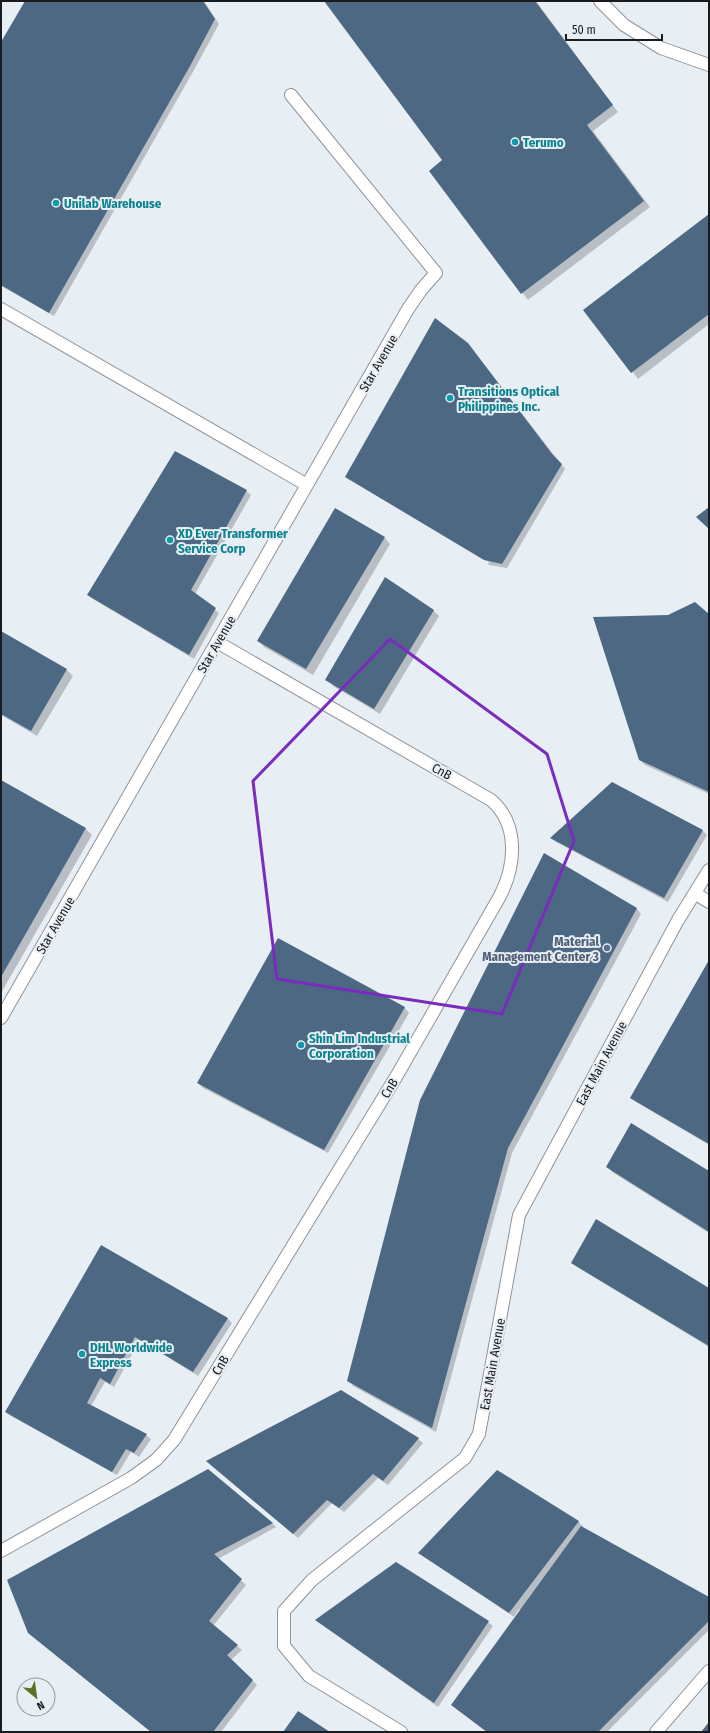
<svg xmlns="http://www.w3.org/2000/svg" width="710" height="1733" font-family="'Fira Sans Condensed',sans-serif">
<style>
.shadow{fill:#0003}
.building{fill:#4c6883}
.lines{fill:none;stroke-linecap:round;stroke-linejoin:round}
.minor-casing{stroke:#8f949a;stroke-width:14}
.minor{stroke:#fff;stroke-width:12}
.marked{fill:none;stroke:#7b2cbf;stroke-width:3;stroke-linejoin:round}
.culture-dot{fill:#0f9aa8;stroke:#e7eef4;stroke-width:1.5}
.service-dot{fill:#5c6f8a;stroke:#e7eef4;stroke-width:1.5}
.labels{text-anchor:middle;stroke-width:4;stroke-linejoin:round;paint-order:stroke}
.culture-label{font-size:13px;font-weight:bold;fill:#0d838f;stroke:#e7eef4;text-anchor:start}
.street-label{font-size:13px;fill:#191b1d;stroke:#e7eef4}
.service-label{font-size:13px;font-weight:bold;fill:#4e5e75;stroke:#e7eef4;text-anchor:end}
</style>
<rect width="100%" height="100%" fill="#e7eef4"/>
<!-- shadow -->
<path class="shadow" d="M26,1H204L219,24L194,70L54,316L1,286V44Z
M325,1H536L618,112L593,131L650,207L528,300L430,171L444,160Z
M709,215V324L638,379L585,310Z
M468,344L565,469L507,568L489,565L488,564L489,562L350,479V481L346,477Z
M246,491L251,495L195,594L219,613L194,659L93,599L89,595Z
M384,537L390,544L313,675L264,647L258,640Z
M433,610L439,616L380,714L333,686L327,679Z
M709,615V794L645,765L640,760Z
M1,632L67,670L73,676L37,736L1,715Z
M1,781L86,829L92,835L1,993Z
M612,783L703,831L707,835L668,902L556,842L551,838Z
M545,855L637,909L641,914L512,1153L436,1432L353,1386L349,1381Z
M278,939L405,1008L409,1013L328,1153L203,1088L198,1083Z
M709,962V1145L636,1102L631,1098Z
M608,1167L709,1172V1233L612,1172Z
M101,1246L227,1318L232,1323L198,1376L140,1340L114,1387L105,1382L91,1406L146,1435L151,1439L139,1457L131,1452L117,1475L11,1416L7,1412Z
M572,1263L709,1289V1347L577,1267Z
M418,1439L423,1443L388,1485L378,1478L344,1512L332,1503L298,1538L212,1466Z
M497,1471L579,1522L583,1527L582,1528L709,1599V1630L607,1732H487L452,1705L521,1610L519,1609L514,1617L419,1553Z
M272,1523L276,1527L218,1559L246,1585L213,1626L242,1650L231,1660L257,1685L221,1732H151L29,1633Z
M316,1620L488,1622L493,1626L438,1707Z"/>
<!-- building -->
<path class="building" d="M25,1H203L215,19L190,66L49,313L1,285V42Z
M324,1H535L613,105L587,125L644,201L521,294L429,171L442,160Z
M709,214V314L631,373L583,310Z
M435,318L468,343L552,454L562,464L502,564L484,560L345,477Z
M175,451L247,490L191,590L216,608L189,655L87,595Z
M709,507V529L696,517Z
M335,508L385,537L306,669L257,641Z
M385,577L434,610L374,709L325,680Z
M695,602L709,614V792L639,760L593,617L668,615Z
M1,631L67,669L31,731L1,714Z
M1,780L86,828L1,977Z
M612,782L703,830L664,898L550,838Z
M544,853L637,908L508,1148L432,1428L347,1381L420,1100Z
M278,938L405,1007L324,1150L197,1083Z
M709,960V1144L630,1098Z
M631,1123L709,1171V1232L606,1167Z
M596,1219L709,1288V1346L571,1263Z
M101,1245L228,1318L193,1372L135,1337L110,1384L100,1378L87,1403L147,1434L134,1453L126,1449L112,1472L5,1412Z
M341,1390L419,1438L383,1481L373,1474L339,1508L327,1500L293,1534L206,1461Z
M208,1469L273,1523L214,1554L242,1579L209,1621L238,1645L227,1655L253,1680L213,1732H151L28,1633L7,1580Z
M497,1470L579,1521L509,1613L418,1553Z
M581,1526L709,1597V1621L598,1732H487L451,1705Z
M396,1562L489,1621L434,1703L315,1620Z
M298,1711L330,1732H283Z
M709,1722V1732H701Z"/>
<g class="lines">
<!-- minor casing -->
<g class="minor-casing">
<path id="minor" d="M600,1L624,25L661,48L709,65
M1,309L307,485
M696,894L709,902
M1,1018L408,309L421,290L436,273L291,95
M1,1551L131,1478L156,1460L174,1440L396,1077L500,896C516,865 519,824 491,800L217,642
M401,1732L309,1676L284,1646V1611L312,1580L465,1458L479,1434L519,1215L678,920L709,870
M656,1732L709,1671"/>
</g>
<!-- minor -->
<use href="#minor" class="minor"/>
</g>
<!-- marked area -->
<path class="marked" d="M390,639L547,754L574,841L502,1014L277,979L253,781Z"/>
<!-- markers -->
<g class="culture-dot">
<circle cx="515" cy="142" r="4"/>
<circle cx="56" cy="203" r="4"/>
<circle cx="450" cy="398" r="4"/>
<circle cx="170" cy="540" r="4"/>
<circle cx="301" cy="1045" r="4"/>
<circle cx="82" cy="1354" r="4"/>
</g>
<circle class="service-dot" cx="607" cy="948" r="4"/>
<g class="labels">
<!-- culture labels -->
<g class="culture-label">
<text x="523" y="147">Terumo</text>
<text x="64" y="208">Unilab Warehouse</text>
<text x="458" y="396">Transitions Optical<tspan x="458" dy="15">Philippines Inc.</tspan></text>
<text x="178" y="538">XD Ever Transformer<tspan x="178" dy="15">Service Corp</tspan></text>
<text x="309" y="1043">Shin Lim Industrial<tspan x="309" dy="15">Corporation</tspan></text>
<text x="90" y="1352">DHL Worldwide<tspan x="90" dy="15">Express</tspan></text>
</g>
<!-- street labels -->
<g class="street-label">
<text transform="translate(378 363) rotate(-60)" y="5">Star Avenue</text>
<text transform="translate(216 644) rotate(-60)" y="5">Star Avenue</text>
<text transform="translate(442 771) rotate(29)" y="5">CnB</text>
<text transform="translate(55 925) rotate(-60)" y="5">Star Avenue</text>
<text transform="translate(601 1063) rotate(-62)" y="5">East Main Avenue</text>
<text transform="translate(389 1088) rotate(-58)" y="5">CnB</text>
<text transform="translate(492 1364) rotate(-80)" y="5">East Main Avenue</text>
<text transform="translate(220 1365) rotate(-59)" y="5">CnB</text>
</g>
<!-- service labels -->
<g class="service-label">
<text x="599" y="946">Material<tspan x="599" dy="15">Management Center 3</tspan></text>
</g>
</g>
<!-- border -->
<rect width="710" height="1733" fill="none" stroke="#191b1d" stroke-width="4"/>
<!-- north arrow -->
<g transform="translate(36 1697) rotate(151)"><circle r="19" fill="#e7eef4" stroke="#959a9e"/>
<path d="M0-3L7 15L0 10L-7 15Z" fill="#587224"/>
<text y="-6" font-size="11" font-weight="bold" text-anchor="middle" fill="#191b1d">N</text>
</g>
<!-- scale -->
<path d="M566 34v6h96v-6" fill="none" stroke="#191b1d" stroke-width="2"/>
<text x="572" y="34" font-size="12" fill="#191b1d" stroke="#e7eef4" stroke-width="3" paint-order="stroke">50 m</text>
</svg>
